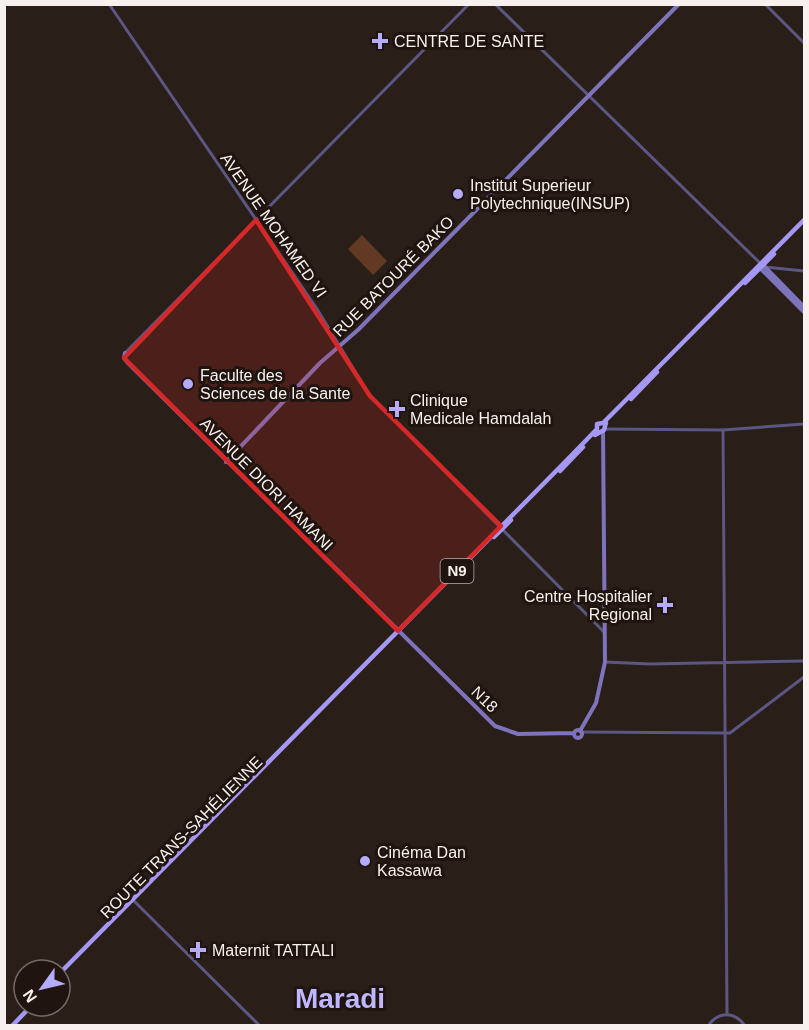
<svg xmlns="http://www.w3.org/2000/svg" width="809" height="1030" font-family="Arial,sans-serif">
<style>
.green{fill:#623a23}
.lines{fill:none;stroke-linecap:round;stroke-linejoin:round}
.tertiary{stroke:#5c5683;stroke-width:3}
.secondary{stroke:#7e74bc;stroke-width:4}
.trunk{stroke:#a498f4;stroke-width:4.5}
.marked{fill:#d62828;fill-opacity:0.2;stroke:#d62828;stroke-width:4.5;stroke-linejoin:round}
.poi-dot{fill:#b5acf9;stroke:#1f140f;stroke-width:2}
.labels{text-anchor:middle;stroke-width:6;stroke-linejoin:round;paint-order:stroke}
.shield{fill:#1f140f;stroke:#b7aeaa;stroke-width:1.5}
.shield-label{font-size:15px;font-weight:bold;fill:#f8f0ec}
.poi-label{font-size:16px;fill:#f8f0ec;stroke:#1f140f;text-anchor:start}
.street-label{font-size:16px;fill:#f8f0ec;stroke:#1f140f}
.town-label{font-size:28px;font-weight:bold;fill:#bfb7ff;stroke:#1f140f}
</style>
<rect width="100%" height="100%" fill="#291e18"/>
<!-- green -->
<path class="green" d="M362,235L387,261L373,275L348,249Z"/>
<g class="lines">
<!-- tertiary -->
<path class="tertiary" d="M109,4L317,309L370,396L604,632
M495,4L760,263
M765,4L804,43
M765,267L804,271
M125,353L469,4
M605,429L723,430L804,424
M723,430L727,1014
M605,662L650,664L804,661
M581,732L730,733L804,677
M133,900L260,1026
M708,1026C718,1011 735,1011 745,1026"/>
<!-- secondary -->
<path class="secondary" d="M764,266L804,307
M761,269L804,312
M125,353L124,358L128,363L495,726L518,734L574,733
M226,462L320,363L359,329L679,4
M574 734a4 4 0 1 1 8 0a4 4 0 1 1-8 0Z
M580,731L596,703L605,662L603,431"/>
<!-- trunk -->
<path class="trunk" d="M745,283L774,254
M631,399L657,372
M595,435L604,430L606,423
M560,471L583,447
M494,537L511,520
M60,973L564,463L597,429V424L603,423L612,414L804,220
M12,1026L31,1006"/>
</g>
<!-- marked area -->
<path class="marked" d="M256,220L370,396L501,526L398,631L124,358Z"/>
<!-- markers -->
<g class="poi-dot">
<path d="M377 32h6v6h6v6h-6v6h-6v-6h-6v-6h6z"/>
<circle cx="458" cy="194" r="6"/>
<circle cx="188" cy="384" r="6"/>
<path d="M394 400h6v6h6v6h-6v6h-6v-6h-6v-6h6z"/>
<path d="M662 596h6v6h6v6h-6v6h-6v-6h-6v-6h6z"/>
<circle cx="365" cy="861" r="6"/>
<path d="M195 941h6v6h6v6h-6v6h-6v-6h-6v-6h6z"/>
</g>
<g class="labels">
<!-- shield labels -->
<rect class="shield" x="440.5" y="559" width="33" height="24" rx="4.5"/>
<g class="shield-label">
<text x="457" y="576">N9</text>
</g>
<!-- poi labels -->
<g class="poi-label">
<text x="394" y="47">CENTRE DE SANTE</text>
<text x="470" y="191">Institut Superieur<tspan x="470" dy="18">Polytechnique(INSUP)</tspan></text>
<text x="200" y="381">Faculte des<tspan x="200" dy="18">Sciences de la Sante</tspan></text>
<text x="410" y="406">Clinique<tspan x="410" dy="18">Medicale Hamdalah</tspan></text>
<text x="652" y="602" text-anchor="end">Centre Hospitalier<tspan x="652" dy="18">Regional</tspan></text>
<text x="377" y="858">Cinéma Dan<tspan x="377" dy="18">Kassawa</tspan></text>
<text x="212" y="956">Maternit TATTALI</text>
</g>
<!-- street labels -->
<g class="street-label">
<text transform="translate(274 225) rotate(55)" y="6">AVENUE MOHAMED VI</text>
<text transform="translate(393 276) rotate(-45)" y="6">RUE BATOURÉ BAKO</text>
<text transform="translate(267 484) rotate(45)" y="6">AVENUE DIORI HAMANI</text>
<text transform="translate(485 699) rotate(44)" y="6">N18</text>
<text transform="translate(181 837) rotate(-45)" y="6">ROUTE TRANS-SAHÉLIENNE</text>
</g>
<!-- town labels -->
<g class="town-label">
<text x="340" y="1008">Maradi</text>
</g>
</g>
<!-- border -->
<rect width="809" height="1030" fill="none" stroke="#f8f0ec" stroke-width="12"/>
<!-- north arrow -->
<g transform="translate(42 988) rotate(236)"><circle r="28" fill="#1f140f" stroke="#766c67" stroke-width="1.5"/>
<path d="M0-4.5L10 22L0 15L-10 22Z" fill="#b5acf9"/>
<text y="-9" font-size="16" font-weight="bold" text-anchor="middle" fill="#f8f0ec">N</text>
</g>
</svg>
